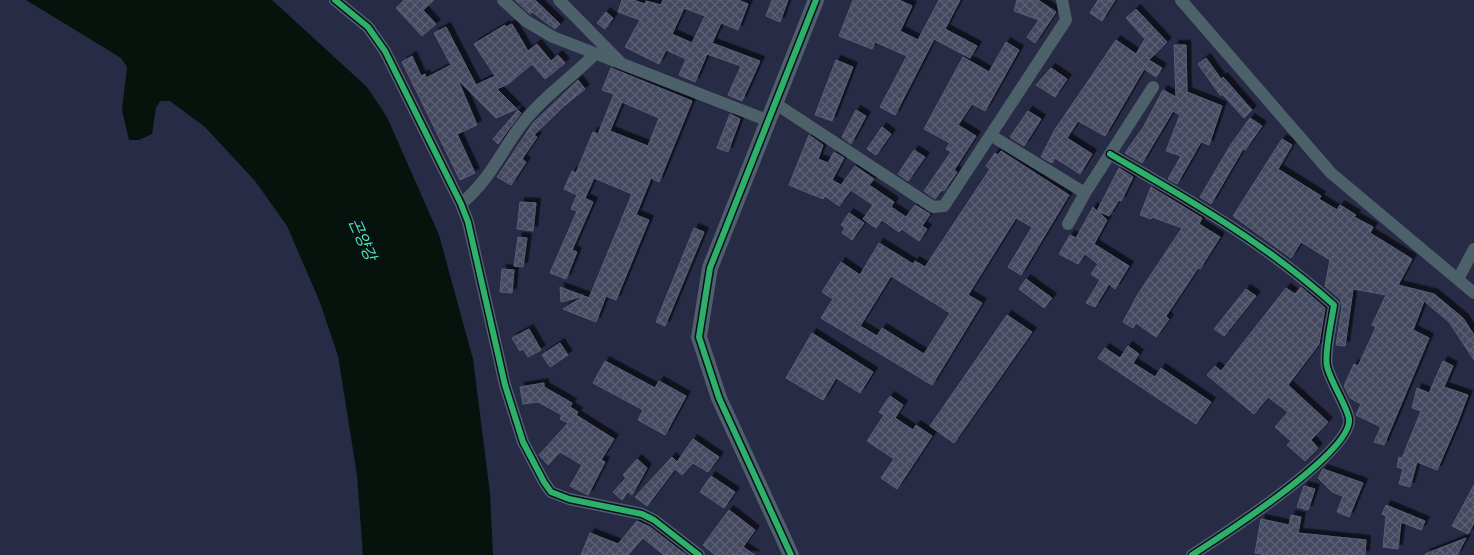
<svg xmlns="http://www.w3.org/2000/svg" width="1474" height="555" font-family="'Exo 2','Noto Sans KR',sans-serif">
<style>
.water{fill:#06130d}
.building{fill:url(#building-cross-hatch);stroke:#5a5e75;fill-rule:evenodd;filter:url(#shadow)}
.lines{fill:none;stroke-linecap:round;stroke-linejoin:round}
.minor{stroke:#4d616b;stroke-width:12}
.tertiary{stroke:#4d616b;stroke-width:16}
.cycleway-casing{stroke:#0a0e24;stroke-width:9}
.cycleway{stroke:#2db169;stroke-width:6}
.labels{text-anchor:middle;stroke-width:4;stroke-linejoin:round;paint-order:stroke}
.water-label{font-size:16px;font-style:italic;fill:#4fec8c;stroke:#0a0e24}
</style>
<defs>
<pattern id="building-cross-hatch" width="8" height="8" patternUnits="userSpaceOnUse" patternTransform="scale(1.25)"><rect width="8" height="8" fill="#44495f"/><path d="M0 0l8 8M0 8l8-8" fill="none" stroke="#5e6276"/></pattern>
<filter id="shadow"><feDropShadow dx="4.5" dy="-4.5" stdDeviation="0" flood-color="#0009"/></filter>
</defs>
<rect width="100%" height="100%" fill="#272b45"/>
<!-- water -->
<path class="water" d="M26,0H272L367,87L387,117L439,235L473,359L490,493L493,555H363L357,475L338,356L319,300L287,226L255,181L205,127L170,101H160L156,108L152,134L139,140H129L122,110L127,67L121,58Z"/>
<!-- building -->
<path class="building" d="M404,0H434L423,10L436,24L422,36L396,8Z
M515,0H535L560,24L555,29L532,12L530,14Z
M622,0H633L645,4L646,1L661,5L663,0H738L748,4L738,30L721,23L712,43L760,61L742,101L728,95L741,66L707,54L695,82L679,75L686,59L666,50L659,64L625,47L640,20L618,12ZM684,8L705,16L692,43L672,34Z
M772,0H788L780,22L766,16Z
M853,0H899L912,6L900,31L918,40L939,0H960L945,29L977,46L970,58L934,39L895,115L880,107L907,56L875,42L872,49L839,36Z
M1017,0H1038L1056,12L1035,43L1027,37L1039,20L1014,11Z
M1098,0H1115L1102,21L1090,13Z
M1136,9L1167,42L1149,60L1162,68L1156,77L1144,69L1105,136L1078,121L1067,138L1092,154L1080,174L1055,158L1052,163L1041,157L1054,131L1116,40L1136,54L1145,39L1126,18Z
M606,12L613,18L605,29L597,23Z
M512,24L528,51L537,44L551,61L558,55L565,63L545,79L532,64L508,84L497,89L517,109L496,118L458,80L477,125L457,134L475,173L460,180L402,62L412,56L421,76L425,74L426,78L451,65L434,33L446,27L476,85L495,76L474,44L505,25L506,27Z
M1006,42L1019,50L985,111L972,104L958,125L976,136L954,170L957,172L944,191L942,190L935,199L924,191L951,152L946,149L950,143L924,129L963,57L989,72Z
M1174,45H1186L1187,92L1222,106L1209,145L1201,142L1177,184L1168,179L1181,156L1166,151L1180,115L1173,111L1142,163L1125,153L1144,126L1163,90L1176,97Z
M1206,58L1221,79L1223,77L1252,110L1244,118L1223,95H1220L1198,64Z
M836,60L853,67L832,121L815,115Z
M611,68L692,101L659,182L651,178L636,215L649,220L616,300L606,296L596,322L563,309L584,296L589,298L632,194L594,178L585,198L580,196L593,202L572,250L577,252L566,279L550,273L577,211L571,209L577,195L564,189L572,171L576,173L593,132L598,134L614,94L602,90ZM622,102L659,118L648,146L610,131Z
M1051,68L1067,79L1055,97L1036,85Z
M578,80L585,89L564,106L534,135L537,137L522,159L526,162L511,185L497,177L533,123Z
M518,110L521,113L498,144L493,139Z
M856,110L866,116L851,144L842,137Z
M1028,111L1041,119L1024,146L1010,137Z
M730,114L740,119L728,152L717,148Z
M1250,118L1262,126L1245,150L1243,149L1211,204L1200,197L1230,146Z
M882,127L891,134L876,155L867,149Z
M809,135L823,145L818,159L828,163L834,152L844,158L832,180L841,185L855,166L874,179L869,185L894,202L891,207L906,217L915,205L930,214L922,226L927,229L919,241L902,229L899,232L882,220L876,228L863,219L873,205L851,190L839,206L825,196L823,199L789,185Z
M1282,139L1292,145L1278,169L1321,196L1319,199L1337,210L1340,205L1356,215L1354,217L1373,227L1370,233L1412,259L1398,285L1434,294L1463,318L1474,335V360L1449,322L1424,301L1413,330L1429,338L1384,445L1374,442L1381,427L1356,415L1361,404L1350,398L1344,386L1354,364L1358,366L1376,327L1372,325L1386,295L1353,289L1345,346L1336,345L1342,306L1340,299L1325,286L1330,260L1301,242L1291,258L1233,216Z
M914,150L925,157L908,181L898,174Z
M1001,151L1069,195L1021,275L1008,267L1032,227L1016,218L968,295L982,303L932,385L821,318L833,299L822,292L841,262L860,275L879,243L913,264L915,261L925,267L990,169L986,166L995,153L998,155ZM891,276L950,313L924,354L882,328L877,336L860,326Z
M1119,168L1133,177L1121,201L1119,200L1109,216L1098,211L1107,220L1094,244L1129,266L1115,289L1109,284L1095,307L1086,303L1100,280L1091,274L1098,264L1085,254L1078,264L1059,254L1070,235L1076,238L1093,207L1097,211Z
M1151,187L1202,218L1199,224L1220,237L1200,269L1198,268L1166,316L1169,319L1156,337L1136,323L1133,328L1123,322L1138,294L1182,228L1152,217L1151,219L1140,215Z
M520,202L536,203L533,231L517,229Z
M849,213L864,223L852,240L842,233L845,228L841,225Z
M694,228L704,232L665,326L656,322Z
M518,237L527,238L523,267L514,266Z
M502,269L514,270L512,293L500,292Z
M1026,279L1052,298L1044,308L1019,289Z
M560,287L584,296L561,302Z
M1301,287L1325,308L1319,344L1288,385L1328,422L1311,440L1318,448L1305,461L1287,445L1291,441L1275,427L1288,412L1268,397L1254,414L1207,375L1215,366L1221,371L1286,288L1295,294Z
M1246,289L1256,296L1224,336L1214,329Z
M1007,315L1032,332L954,443L930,426Z
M529,329L541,350L528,357L523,349L520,351L512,338Z
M812,333L873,372L860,393L836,378L823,400L786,378Z
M560,343L568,355L550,367L542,355Z
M1128,346L1139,354L1133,363L1155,377L1161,368L1211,402L1196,424L1098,358L1105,348L1120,358Z
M605,361L655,388L659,381L686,396L665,435L638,420L643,410L593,383Z
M1443,361L1453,366L1444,387L1468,395L1457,424L1437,470L1417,462L1410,487L1399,484L1403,469L1397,467L1399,457L1402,458L1421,411L1412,408L1417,388L1429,393Z
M544,383V387L572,403L570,407L578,412L576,415L614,439L601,460L605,462L588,495L570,486L582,465L560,452L548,465L539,455L568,423L560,419L562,415L538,402L523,404L520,387Z
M890,396L903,405L895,418L913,430L916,425L932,436L897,489L881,478L894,459L867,441L884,415L879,412Z
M693,439L719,457L708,472L693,463L682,475L675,469L647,506L635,497L672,457L677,462Z
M637,459L647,468L632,495L628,492L622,500L613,492L626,478L623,475Z
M1323,469L1363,483L1349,517L1337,512L1343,496L1332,492L1318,478Z
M711,476L735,492L724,508L700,492Z
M1474,485V523L1468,534L1452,526Z
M1304,486L1315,489L1308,510L1297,507Z
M1386,505L1425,521L1421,530L1401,522L1398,549L1383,547L1386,516L1382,514Z
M729,510L755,530L743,547L755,555H715L703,545Z
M1291,515L1301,517L1298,533L1366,540L1365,555H1267L1255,553L1261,519L1289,525Z
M637,521L650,527L686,555H664L643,538L628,555H581L590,533L618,544Z
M1466,538L1457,555H1426L1425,554Z"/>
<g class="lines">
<!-- minor -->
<path class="minor" d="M335,0L368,27L385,51L461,204L468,222L505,385L523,442L544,482L551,492L569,499L642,514L654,520L699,555
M503,0L526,21L553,37L769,121
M559,0L619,61
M1181,0L1331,173L1474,293
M776,104L933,207L944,206L1066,20L1062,0
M992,136L1085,193
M1110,154C1191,201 1264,242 1334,305C1332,319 1324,354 1327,366C1330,381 1347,406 1349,419C1353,452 1220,537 1192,555
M461,204C490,179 498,157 519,128C539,100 570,79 594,55
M1068,224L1085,193L1153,87
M1458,279L1474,249"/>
<!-- tertiary -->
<path class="tertiary" d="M791,555L719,398L699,337L710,268L816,0"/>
<!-- cycleway casing -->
<g class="cycleway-casing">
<path id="cycleway" d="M335,0L368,27L385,51L461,204L468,222L505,385L523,442L544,482L551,492L569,499L642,514L654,520L699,555
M1110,154C1191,201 1264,242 1334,305C1332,319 1324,354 1327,366C1330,381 1347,406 1349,419C1353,452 1220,537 1192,555
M791,555L719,398L699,337L710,268L816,0"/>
</g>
<!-- cycleway -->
<use href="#cycleway" class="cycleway"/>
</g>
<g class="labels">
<!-- water labels -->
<g class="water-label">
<text transform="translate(363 239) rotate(66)" y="6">곤양강</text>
</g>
</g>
</svg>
